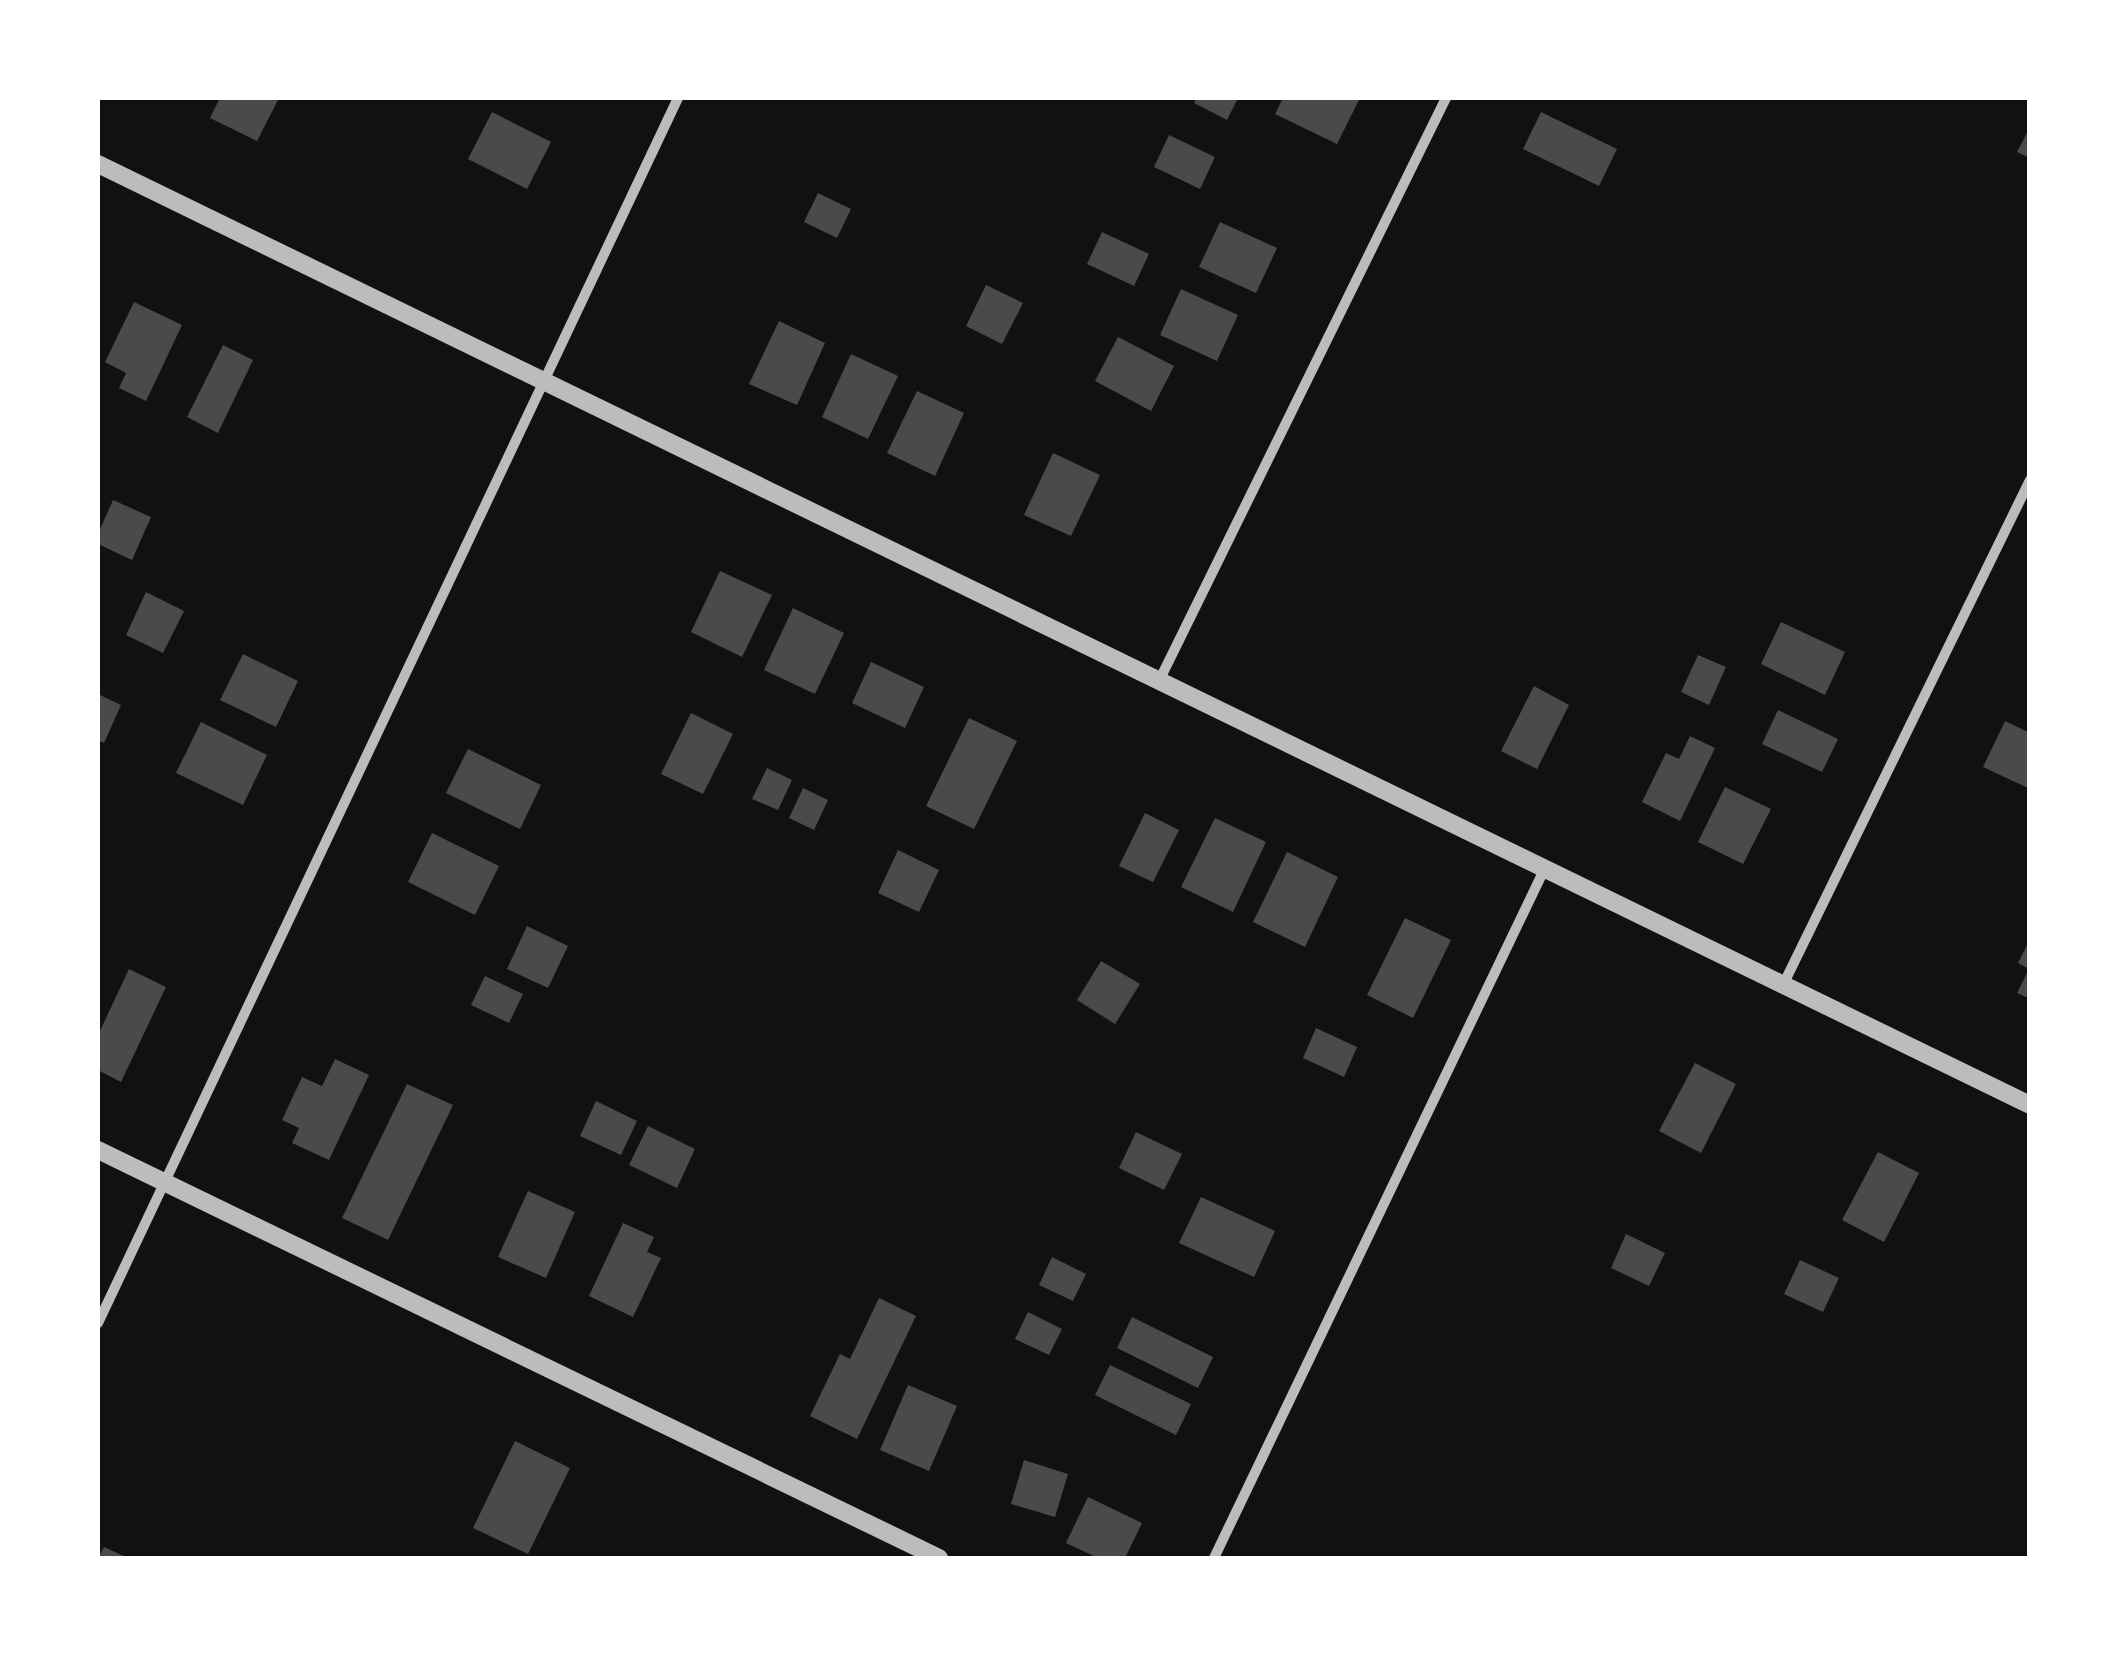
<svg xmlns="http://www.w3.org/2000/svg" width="2127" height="1656" font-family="Overpass,sans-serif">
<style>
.building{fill:#4a4a4a}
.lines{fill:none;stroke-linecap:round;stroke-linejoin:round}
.minor{stroke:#bcbcbc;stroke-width:10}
.tertiary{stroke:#bcbcbc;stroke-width:18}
</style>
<rect width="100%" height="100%" fill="#111"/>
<!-- building -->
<path class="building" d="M220,98H279L257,141L210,118Z
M1197,98H1238L1227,120L1194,103Z
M1283,98H1354L1359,100L1337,144L1275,114Z
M492,112L551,142L527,189L468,159Z
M1541,112L1617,149L1599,186L1523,149Z
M2030,127V158L2017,152Z
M1169,135L1215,157L1200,189L1154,167Z
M818,193L851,209L837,238L804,222Z
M1220,222L1277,248L1256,293L1199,267Z
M1102,232L1149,254L1134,286L1087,264Z
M986,285L1023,303L1002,344L966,326Z
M1181,289L1238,315L1217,361L1160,335Z
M134,302L182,325L146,401L119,388L126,373L105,362Z
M779,321L825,343L797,405L749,384Z
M1118,337L1174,366L1151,411L1095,381Z
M223,345L253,360L218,433L187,417Z
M851,354L898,376L868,439L822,417Z
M917,391L964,413L935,476L887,453Z
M1053,453L1100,475L1071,536L1024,515Z
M113,500L151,517L132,560L98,544V534Z
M720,571L772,595L742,657L691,632Z
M146,592L184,611L163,653L126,635Z
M793,608L844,633L815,694L764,670Z
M1781,622L1845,652L1825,695L1761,664Z
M243,654L298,681L276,727L220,700Z
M1698,655L1726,667L1709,705L1681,692Z
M871,662L924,687L905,728L852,703Z
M1534,686L1569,705L1537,769L1501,751Z
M98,694L121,705L104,743L98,740Z
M1778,710L1838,739L1822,772L1762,744Z
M691,713L733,734L703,794L661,774Z
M969,718L1017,741L974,829L926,806Z
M2005,721L2030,733V789L1983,767Z
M201,722L267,755L243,805L176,773Z
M1690,736L1715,748L1680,821L1642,802L1666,753L1679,759Z
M468,749L541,785L520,829L446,793Z
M767,768L792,780L778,810L752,799Z
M1725,787L1771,809L1743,864L1698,842Z
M803,788L828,800L814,830L789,818Z
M1145,813L1179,830L1153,882L1119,866Z
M1215,818L1266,842L1233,912L1181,887Z
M432,833L499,866L475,915L408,882Z
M898,850L939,870L919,912L878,893Z
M1287,852L1338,877L1305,947L1253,922Z
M1405,918L1451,940L1413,1018L1367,995Z
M527,926L568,946L548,988L507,969Z
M2030,939V999L2017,993L2029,969L2018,963Z
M1101,961L1140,984L1115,1024L1077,1000Z
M129,969L166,987L121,1082L98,1070V1035Z
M485,976L523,994L509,1023L471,1005Z
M1316,1028L1357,1047L1344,1077L1303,1058Z
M335,1059L369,1075L329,1160L292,1143L299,1128L282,1120L302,1077L322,1086Z
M1695,1063L1736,1084L1701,1153L1659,1131Z
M407,1084L453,1105L388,1240L342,1218Z
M596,1101L637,1121L621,1155L580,1136Z
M648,1126L695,1149L677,1188L629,1165Z
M1136,1132L1182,1154L1164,1190L1119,1168Z
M1878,1152L1919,1173L1884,1242L1842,1220Z
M528,1191L575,1212L546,1278L498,1257Z
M1201,1197L1275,1231L1254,1277L1179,1243Z
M623,1223L654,1237L647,1252L661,1258L633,1317L589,1296Z
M1626,1234L1665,1253L1649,1286L1611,1268Z
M1052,1257L1086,1274L1073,1301L1039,1285Z
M1800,1260L1839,1278L1823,1312L1784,1294Z
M879,1298L916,1316L857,1439L810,1416L840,1354L850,1359Z
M1028,1312L1062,1329L1049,1355L1015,1339Z
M1132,1317L1213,1357L1198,1388L1117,1348Z
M1110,1365L1191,1404L1176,1435L1095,1395Z
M908,1385L957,1406L929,1471L880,1450Z
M515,1441L570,1468L528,1554L473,1528Z
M1024,1460L1068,1474L1055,1517L1011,1504Z
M1088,1497L1142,1523L1125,1558H1098L1066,1543Z
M104,1547L128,1558H98Z"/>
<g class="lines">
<!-- minor -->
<path class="minor" d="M1159,681L1446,98
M1784,983L2030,480
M98,1323L678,98
M1214,1558L1544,870"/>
<!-- tertiary -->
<path class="tertiary" d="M98,164L2030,1105
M98,1150L939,1558"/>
</g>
<!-- border -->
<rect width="2127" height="1656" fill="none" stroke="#ffffff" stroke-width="200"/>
</svg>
